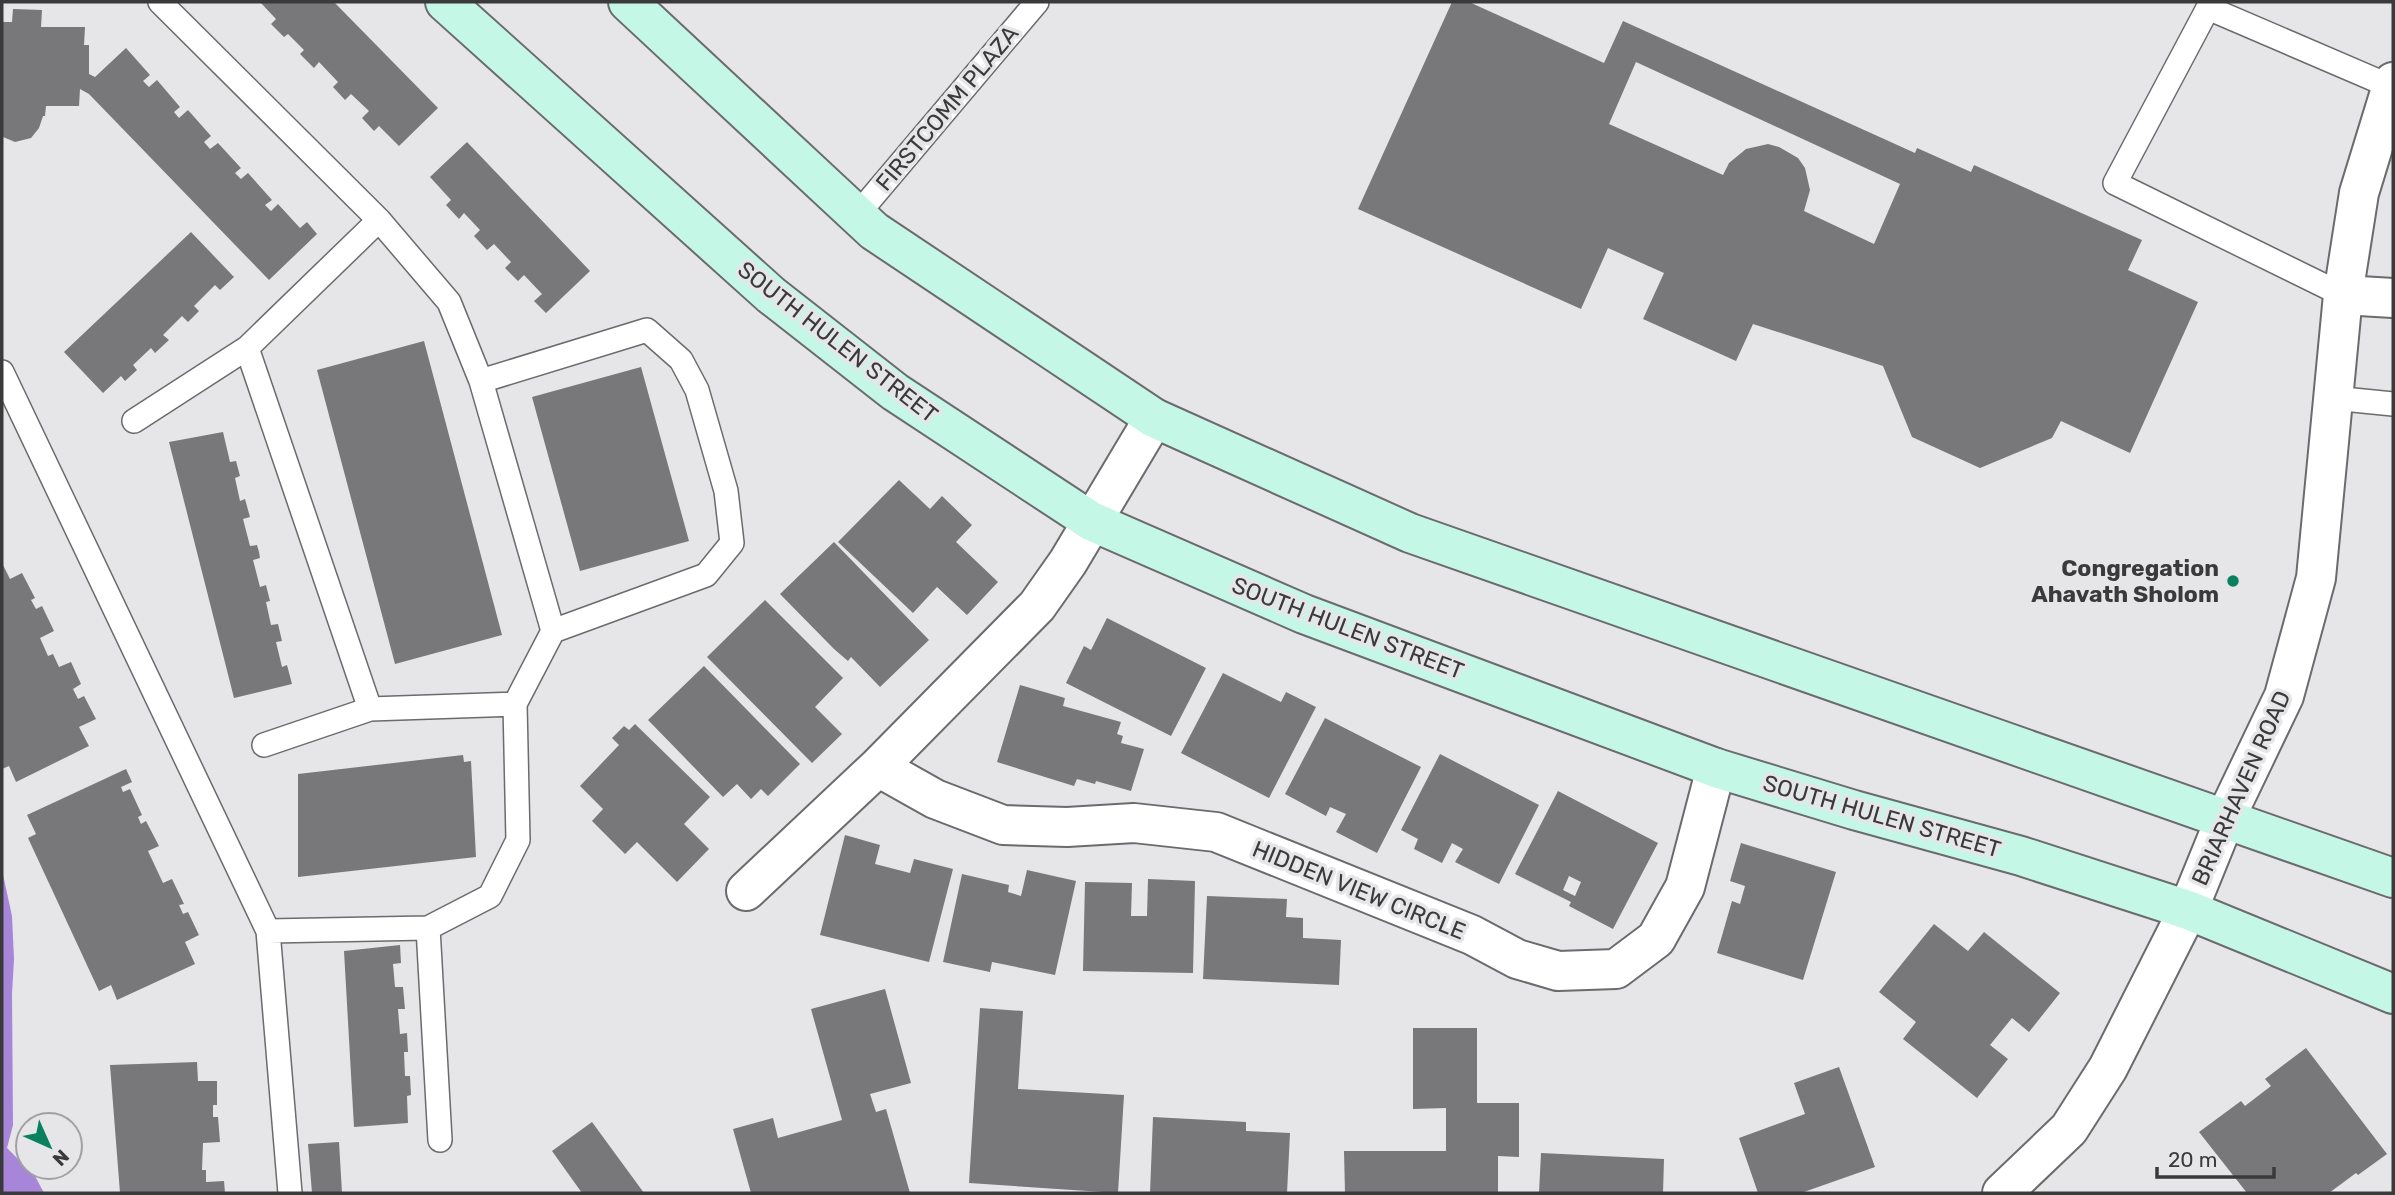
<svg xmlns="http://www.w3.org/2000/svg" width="2395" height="1195" font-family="Rubik,sans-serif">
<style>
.water{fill:#a785d9}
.building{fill:#78777a;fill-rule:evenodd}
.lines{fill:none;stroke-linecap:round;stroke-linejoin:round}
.service-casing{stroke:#6b6a6d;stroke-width:26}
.minor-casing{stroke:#6b6a6d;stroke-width:42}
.tertiary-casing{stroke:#6b6a6d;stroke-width:42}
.secondary-casing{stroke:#6b6a6d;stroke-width:42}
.service{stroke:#fff;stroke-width:23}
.minor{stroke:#fff;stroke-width:38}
.tertiary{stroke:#fff;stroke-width:38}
.secondary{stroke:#c5f7e7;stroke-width:38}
.poi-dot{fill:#09805e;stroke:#e6e5e8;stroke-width:2.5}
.labels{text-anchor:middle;stroke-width:7;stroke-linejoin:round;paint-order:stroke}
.street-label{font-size:23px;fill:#3a3a3b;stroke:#e6e5e8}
.poi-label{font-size:23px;font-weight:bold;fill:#3a3a3b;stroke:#e6e5e8;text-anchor:end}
</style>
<rect width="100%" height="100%" fill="#e6e5e8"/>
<!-- water -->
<path class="water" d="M2,870L12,916L14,959L12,994L13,1125L7,1148L35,1176L44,1193H2Z"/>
<!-- building -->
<path class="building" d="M260,2H334L438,108L399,146L379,126L374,131L362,118L369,111L351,94L345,100L333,87L338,82L319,62L314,68L300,54L304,50L288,34L284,37L271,24L276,19Z
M1452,2H1469L1604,63L1623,21L1915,153L1917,148L1971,172L1974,165L2142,240L2128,270L2198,302L2130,453L2061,421L2052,438L1980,468L1912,437L1883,366L1753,324L1736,361L1643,319L1664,273L1608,248L1581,309L1358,209ZM1636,62L1900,184L1874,244L1804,211L1810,190L1805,168L1798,158L1779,147L1768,144L1746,149L1729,163L1723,175L1609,124Z
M13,9L42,10L41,27H85L84,45H89V74L95,77L126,48L150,75L143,81L149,87L157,80L180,107L174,112L179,118L188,110L211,136L204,142L210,149L218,143L240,167L241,168L235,173L241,179L248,173L272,200L265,205L271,211L278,204L300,228L307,222L317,234L269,280L89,94L80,89L79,106H46L45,116H43L39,128L31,138L15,142L3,137L2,22H12Z
M467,142L590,271L546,313L534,301L542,294L524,275L518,281L505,268L511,262L494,244L487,250L474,236L480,230L464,213L459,219L446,205L451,200L430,177Z
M191,232L234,277L220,290L215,285L194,306L199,311L188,322L182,316L163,335L169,340L155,353L151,348L133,365L137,370L125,381L121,376L103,393L64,352Z
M424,341L502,635L395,664L317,370Z
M641,367L689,541L580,571L532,397Z
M223,432L230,462L236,461L240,476L235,478L240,501L245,499L250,517L243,519L250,546L257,545L259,552L260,558L253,560L260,587L266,585L270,601L266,602L271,625L278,624L282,641L276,642L282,667L287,665L292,684L234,698L169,442Z
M899,480L930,509L942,496L972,525L956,542L998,582L967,615L937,587L913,613L838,542Z
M834,542L929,640L880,687L851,657L848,661L834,649L780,594Z
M2,563L10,579L22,573L35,598L31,600L36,609L42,606L54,631L40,638L48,656L53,654L59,667L71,662L81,684L73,689L78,699L84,696L96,719L79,727L89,746L16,782L9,766L2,769Z
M765,600L843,678L815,707L842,734L812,763L707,657Z
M1107,618L1206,668L1171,736L1066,683L1084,646L1091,650Z
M704,666L800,764L768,796L761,789L751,799L737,784L723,797L648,720Z
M1223,673L1281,702L1286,692L1316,707L1269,798L1181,753Z
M1020,685L1065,698L1063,706L1121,722L1117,734L1123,736L1121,743L1144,749L1131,791L1096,781L1095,784L1077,779L1074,786L997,762Z
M1325,718L1421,767L1377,853L1336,832L1346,814L1330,807L1326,816L1285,794Z
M635,724L710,797L684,824L709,849L677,882L637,842L625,854L592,821L603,809L580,786L619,745L612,738L624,726L629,730Z
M1440,754L1539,805L1499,884L1455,862L1463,849L1452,843L1442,863L1414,849L1418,839L1401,830Z
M463,755L464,762L471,761L476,857L298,877V774Z
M126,769L132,782L121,787L123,792L130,789L142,815L138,817L141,824L146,821L159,846L148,851L163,883L172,879L184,904L179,905L183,914L188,912L199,935L185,942L195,964L117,1000L111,985L99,991L28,838L36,834L27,815Z
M1558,791L1658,843L1613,929L1569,906L1571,902L1515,874ZM1569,876L1581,882L1575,896L1563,890Z
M845,835L880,845L875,864L910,873L914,859L953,869L929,962L820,935Z
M1741,843L1836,872L1803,980L1717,953L1732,901L1740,904L1745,886L1730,881Z
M1027,870L1076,881L1055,975L992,962L990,972L943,962L962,874L1009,885L1008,892L1021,896Z
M1148,879L1195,881L1193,973L1083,971L1085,882L1132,883L1131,916H1147Z
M1207,896L1287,899L1286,917L1303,918V938L1341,940L1339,985L1203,979Z
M1934,924L1968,951L1984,932L2060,993L2029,1032L2012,1018L1990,1045L2008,1059L1977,1098L1903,1039L1916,1022L1879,992Z
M400,945L401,963L393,964L395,987H403L405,1009H398L400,1034L407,1033L408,1052H404L405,1076H410L411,1095L407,1096L408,1123L354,1127L344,951Z
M885,989L911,1083L870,1094L876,1112L886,1109L910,1193H751L733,1129L773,1118L778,1138L842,1120L811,1009Z
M980,1008L1023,1011L1018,1089L1124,1095L1118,1193L969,1183Z
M1413,1028H1477V1103H1519V1157L1498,1156V1193H1345L1344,1151H1446V1108L1413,1109Z
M2306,1048L2387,1154L2358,1175L2356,1173L2329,1193H2247L2199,1132L2241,1101L2245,1106L2271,1086L2265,1079Z
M197,1062L198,1081H217V1105H213V1117H218L220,1142L203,1143L202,1170H206V1182L224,1181L225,1193H120L110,1065Z
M1839,1067L1875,1167L1801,1193H1758L1739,1138L1805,1114L1794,1083Z
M1153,1117L1246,1122V1131L1290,1133L1287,1193H1150Z
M592,1122L644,1193H582L552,1151Z
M339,1142L342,1193H312L308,1144Z
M1541,1153L1664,1159L1663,1193H1539Z"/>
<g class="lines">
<!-- service casing -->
<g class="service-casing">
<path id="service" d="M160,2L379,220L449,302L481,381L553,631
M857,215L1037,2
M2343,295L2115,183L2208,8L2392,87
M247,348L370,709L515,704
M2,372L268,931L290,1193
M2333,398L2393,404
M134,421L247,348L379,220
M264,745L370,709
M428,928L440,1140
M268,931L428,928L490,896L518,840L515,704L553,631L706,575L732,543L726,491L697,390L681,360L647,330L481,381"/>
</g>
<!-- minor casing -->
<g class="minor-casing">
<path id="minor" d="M2343,295L2393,298
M878,767L935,799L1003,825L1067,827L1134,823L1216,832L1472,935L1517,959L1558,971L1616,969L1656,939L1685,887L1716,768
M746,891L878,767L1037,606L1068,562L1154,418
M2002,1193L2069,1129L2108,1068L2188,910"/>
</g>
<!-- tertiary casing -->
<g class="tertiary-casing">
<path id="tertiary" d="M2188,910L2225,819L2284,696L2316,578L2343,295L2359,193L2393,82"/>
</g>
<!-- secondary casing -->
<g class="secondary-casing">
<path id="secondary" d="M445,2L771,295L895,392L1091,521L1304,614L1716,768L1854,810L2021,856L2188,910L2393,994
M628,2L874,231L1154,418L1410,533L2393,878"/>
</g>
<!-- service -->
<use href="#service" class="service"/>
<!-- minor -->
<use href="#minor" class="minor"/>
<!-- tertiary -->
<use href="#tertiary" class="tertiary"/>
<!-- secondary -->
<use href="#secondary" class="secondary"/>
</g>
<!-- markers -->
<circle class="poi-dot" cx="2233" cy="581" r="7"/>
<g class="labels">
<!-- street labels -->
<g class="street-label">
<text transform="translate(947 108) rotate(-50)" y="8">FIRSTCOMM PLAZA</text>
<text transform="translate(838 342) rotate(38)" y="8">SOUTH HULEN STREET</text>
<text transform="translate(1348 628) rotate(21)" y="8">SOUTH HULEN STREET</text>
<text transform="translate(2241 788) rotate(-66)" y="8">BRIARHAVEN ROAD</text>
<text transform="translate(1882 816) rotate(16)" y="8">SOUTH HULEN STREET</text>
<text transform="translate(1359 890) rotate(22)" y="8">HIDDEN VIEW CIRCLE</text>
</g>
<!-- poi labels -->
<g class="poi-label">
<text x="2219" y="576">Congregation<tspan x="2219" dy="26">Ahavath Sholom</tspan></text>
</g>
</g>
<!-- border -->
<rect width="2395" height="1195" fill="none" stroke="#3a3a3b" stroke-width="7"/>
<!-- north arrow -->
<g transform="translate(49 1146) rotate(135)"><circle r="33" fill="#e6e5e8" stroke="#a1a1a3" stroke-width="2"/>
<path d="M0-5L12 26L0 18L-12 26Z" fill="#09805e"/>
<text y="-10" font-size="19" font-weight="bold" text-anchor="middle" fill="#3a3a3b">N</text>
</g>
<!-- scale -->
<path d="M2157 1167v10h117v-10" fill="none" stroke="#3a3a3b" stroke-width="3.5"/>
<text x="2168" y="1167" font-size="21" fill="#3a3a3b" stroke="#e6e5e8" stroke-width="5" paint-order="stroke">20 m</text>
</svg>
